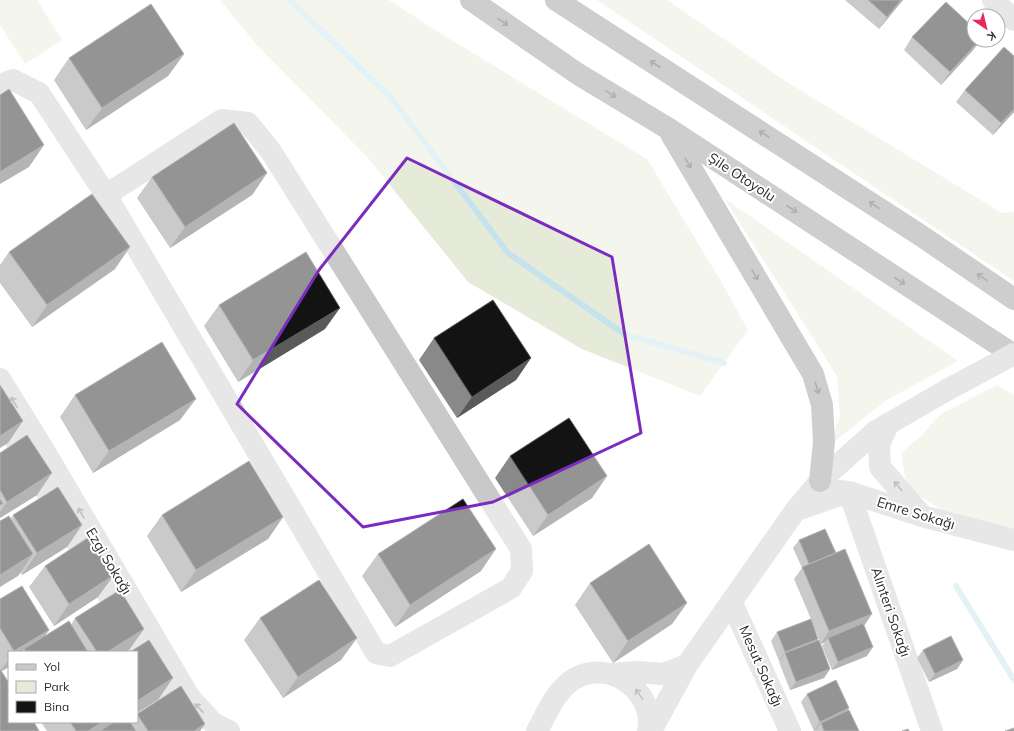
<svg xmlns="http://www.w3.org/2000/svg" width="1014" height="731" font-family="Mulish,sans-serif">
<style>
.green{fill:#e6ebd9}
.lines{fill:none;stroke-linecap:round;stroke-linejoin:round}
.stream{stroke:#c4e3ec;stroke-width:6}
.minor{stroke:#c9c9c9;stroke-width:22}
.highway{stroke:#939393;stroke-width:22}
.minor-bridge{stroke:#c9c9c9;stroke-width:22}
.wall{fill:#898989}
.shaded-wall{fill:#5a5a5a}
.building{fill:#131313;stroke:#5a5a5a}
.oneway{stroke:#505050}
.oneway2{stroke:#737373}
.marked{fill:none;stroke:#7b2cbf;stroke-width:3;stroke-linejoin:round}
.labels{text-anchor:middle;stroke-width:4;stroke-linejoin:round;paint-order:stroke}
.street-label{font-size:14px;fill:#2c2c2c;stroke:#fff}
</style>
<rect width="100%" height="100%" fill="#fff"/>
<!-- green -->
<path class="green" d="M0,0H37L62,40L25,64L0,25Z
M220,0H389L440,33L647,159L722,283L748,330L700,396L582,349L468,282L368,158L254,42Z
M597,0H667L790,84L1002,213L1014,212V281Z
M724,198L958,361L887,400L830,445L840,416L837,376Z
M997,385L1014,395V530L943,511L907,488L901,453L920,437L941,414Z"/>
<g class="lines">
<!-- stream -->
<path class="stream" d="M290,0L392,99L508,253L624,334L724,363
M956,586L1014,680"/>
<!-- minor -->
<path class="minor" d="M993,0L1014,20
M0,85L13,80L39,93L106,195L376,653L390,656L511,588L522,571L521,549L270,150L248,123L222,120L106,195
M0,379L42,447L190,698L213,723L229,731
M0,414L190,731
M889,423L879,444L880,467L922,516
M839,491L849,492L922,516L1014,540
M796,510L849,492L932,731
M731,601L790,731
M612,674L637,672L663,674L687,665
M537,731C547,713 555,691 574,679C609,658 656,691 648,731
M651,731L687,665L795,511L820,481L876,431L947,390"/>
<!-- highway -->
<path class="highway" d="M471,0L578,74L669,129L1014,355
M556,0L920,235L1014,299
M671,134L813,374L822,405L824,442L820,481"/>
<!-- minor-bridge -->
<path class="minor-bridge" d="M947,390L1014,354"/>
</g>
<!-- wall -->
<path class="wall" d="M845,0H903L879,29Z
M912,37L974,49L941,85L904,50Z
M184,54L168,76L86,130L54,80L69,58Z
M1014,56V112L993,135L956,102L965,90Z
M267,173L252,195L170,248L137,198L152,177Z
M9,252L115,269L32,327L0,283V265Z
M219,305L325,329L238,382L204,326Z
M434,338L531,358L516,380L457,418L419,360Z
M75,395L180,420L93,473L60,417Z
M0,453L37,495L0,518Z
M510,456L607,476L592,498L533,536L495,478Z
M13,515L82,525L67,547L22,575L20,572L18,576L11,519Z
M162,515L283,517L268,539L181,592L147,536Z
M799,540L864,626L867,656L832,670L822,646L825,642L821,644L815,629L817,641L830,669L824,678L790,690L779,662L781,660L779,661L771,641L777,632L811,619L794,579L802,568L793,548Z
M378,554L481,571L395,627L362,576Z
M45,566L98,597L54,626L29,587Z
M590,583L687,603L672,624L613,663L575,605Z
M0,599L49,630L44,637L71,625L75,618L144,629L129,650L126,652H9V667L2,671L0,731Z
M260,618L341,660L283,698L244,640Z
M923,650L963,660L957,669L929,682L917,658Z
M807,694L849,708L847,711L859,731H815L816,730L814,731L801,702Z
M137,714L205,724L200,731H47L41,722H130V723L131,722H137Z"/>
<!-- shaded-wall -->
<path class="shaded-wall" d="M901,0H903L879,29L887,17Z
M980,40H981L974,49L941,85L950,72Z
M184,54L168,76L86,130L102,108Z
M1014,109V112L993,135L1001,123Z
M44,145L29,167L0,184V172Z
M267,173L252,195L170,248L185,227Z
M130,247L115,269L32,327L47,305Z
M340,308L325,329L238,382L253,360Z
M531,358L516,380L457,418L472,397Z
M196,399L180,420L93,473L109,451Z
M23,421L8,443L0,448V436Z
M52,473L37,495L0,518V512L7,502Z
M607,476L592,498L533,536L548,515Z
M283,517L268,539L181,592L196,570Z
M82,525L67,547L22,575L37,553Z
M496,549L481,571L395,627L410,605Z
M33,554L18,576L0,587V575Z
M114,575L98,597L54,626L69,604Z
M687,603L672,624L613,663L628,641Z
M872,614L864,626L828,638L825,642L821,644L829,631Z
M144,629L129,650L126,652H107Z
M49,630L33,652L24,649L22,652H14Z
M357,638L341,660L283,698L298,677Z
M818,639L812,647L785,653L781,660L779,661L785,652Z
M873,647L867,656L832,670L838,662Z
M9,659V667L0,672V671Z
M963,660L957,669L929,682L935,674Z
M830,669L824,678L790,690L796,682Z
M173,678L158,700L137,713V701Z
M849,708L843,717L821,723L816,730L814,731L820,722Z
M102,722H114L106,731H88Z
M205,724L200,731H194Z"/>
<!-- building -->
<path class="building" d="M868,0H901L887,17Z
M946,2L974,28V40H980L950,72L912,37Z
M151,4L184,54L102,108L69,58Z
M1004,47L1014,56V109L1001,123L965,90Z
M9,89L44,145L0,172V95Z
M234,123L267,173L185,227L152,177Z
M92,194L130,247L47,305L9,252Z
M306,252L340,308L253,360L219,305Z
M493,300L531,358L472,397L434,338Z
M162,342L196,399L109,451L75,395Z
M0,385L23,421L0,436Z
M569,418L607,476L548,515L510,456Z
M27,435L52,473L7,502L0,490V453Z
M249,461L283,517L196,570L162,515Z
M58,487L82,525L37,553L13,515Z
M0,499L3,504L0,505Z
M463,499L496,549L410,605L378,554Z
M9,516L33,554L0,575V521Z
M825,529L836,553L809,564L799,540Z
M89,537L114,575L69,604L45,566Z
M649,544L687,603L628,641L590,583Z
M845,549L872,614L829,631L802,567Z
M319,580L357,638L298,677L260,618Z
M22,586L49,630L14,651L0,628V599Z
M120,590L144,629L107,652H97L75,618Z
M811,619L818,639L785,652L777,632Z
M69,621L88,652H26L24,649Z
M863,623L873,647L838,662L828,638Z
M951,636L963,660L935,674L923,650Z
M149,640L173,678L137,701V652H130Z
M819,640L830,669L796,682L785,653Z
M0,669L9,683V722H34L39,731H0Z
M836,680L849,708L820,722L807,694Z
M181,686L205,724L194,731H148L137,714Z
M849,710L859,731H824L821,723Z
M70,722H102L88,731H76Z
M114,722H130L136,731H100Z
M1014,728V731H1005Z
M908,729L909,731H902Z"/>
<!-- one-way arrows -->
<defs><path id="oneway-shaft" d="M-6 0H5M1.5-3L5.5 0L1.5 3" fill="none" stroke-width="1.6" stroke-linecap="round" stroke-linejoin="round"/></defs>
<g class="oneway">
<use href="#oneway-shaft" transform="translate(503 22) rotate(35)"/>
<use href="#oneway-shaft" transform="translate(655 64) rotate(-147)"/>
<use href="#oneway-shaft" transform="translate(611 94) rotate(32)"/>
<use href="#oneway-shaft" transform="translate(764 134) rotate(-147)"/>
<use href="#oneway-shaft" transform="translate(688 163) rotate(59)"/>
<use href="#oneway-shaft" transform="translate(874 205) rotate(-147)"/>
<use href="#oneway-shaft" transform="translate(792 209) rotate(33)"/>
<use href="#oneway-shaft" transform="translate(755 275) rotate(59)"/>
<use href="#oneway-shaft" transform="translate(982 277) rotate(-146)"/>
<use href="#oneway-shaft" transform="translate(900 281) rotate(33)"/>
<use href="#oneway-shaft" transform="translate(817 388) rotate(74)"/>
</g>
<g class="oneway2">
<use href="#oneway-shaft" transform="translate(14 402) rotate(-122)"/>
<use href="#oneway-shaft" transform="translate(898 486) rotate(-130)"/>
<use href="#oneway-shaft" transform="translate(81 513) rotate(-121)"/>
<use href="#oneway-shaft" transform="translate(639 694) rotate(-125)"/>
<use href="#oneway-shaft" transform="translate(199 708) rotate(-133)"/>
</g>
<!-- marked area -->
<path d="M0 0H1014V731H0ZM407,158L612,257L641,433L493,502L363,527L237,404L319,270Z" fill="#fff" fill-opacity=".55" fill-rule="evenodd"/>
<path class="marked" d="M407,158L612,257L641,433L493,502L363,527L237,404L319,270Z"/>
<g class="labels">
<!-- street labels -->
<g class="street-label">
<text transform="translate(742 177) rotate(33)" y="5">Şile Otoyolu</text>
<text transform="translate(916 513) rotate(17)" y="5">Emre Sokağı</text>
<text transform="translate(109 561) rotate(59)" y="5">Ezgi Sokağı</text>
<text transform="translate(891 612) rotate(71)" y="5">Alınteri Sokağı</text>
<text transform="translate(761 666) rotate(66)" y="5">Mesut Sokağı</text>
</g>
</g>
<!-- legend -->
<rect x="8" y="651" width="130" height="72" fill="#ffffff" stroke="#ababab"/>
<rect x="16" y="664" width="20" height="6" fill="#c9c9c9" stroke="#ababab"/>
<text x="44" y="671" font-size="12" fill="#2c2c2c">Yol</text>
<rect x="16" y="681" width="20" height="12" fill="#e6ebd9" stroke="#ababab"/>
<text x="44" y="691" font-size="12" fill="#2c2c2c">Park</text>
<rect x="16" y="701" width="20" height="12" fill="#131313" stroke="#ababab"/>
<text x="44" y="711" font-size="12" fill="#2c2c2c">Bina</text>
<!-- north arrow -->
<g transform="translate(986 28) rotate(145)"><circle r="19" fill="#ffffff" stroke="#ababab"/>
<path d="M0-3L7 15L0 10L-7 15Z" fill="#ea2759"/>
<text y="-6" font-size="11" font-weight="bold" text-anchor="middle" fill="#2c2c2c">K</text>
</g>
</svg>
